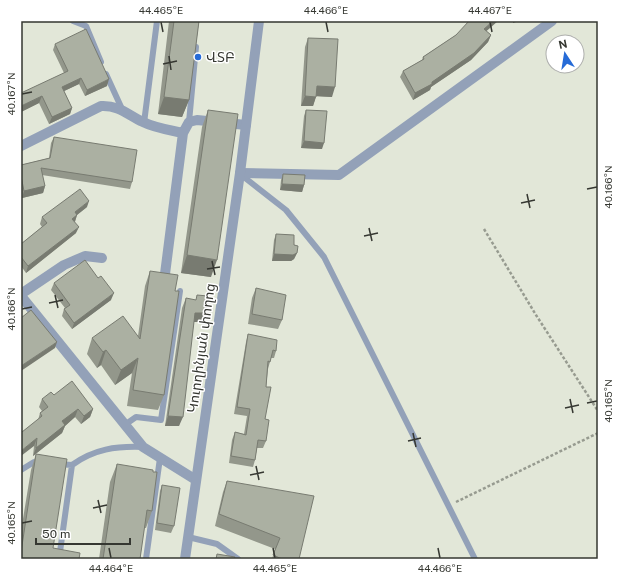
<svg xmlns="http://www.w3.org/2000/svg" width="619" height="580" font-family="'Public Sans','Noto Sans Armenian',sans-serif">
<style>
.lines{fill:none;stroke-linecap:round;stroke-linejoin:round}
.path{stroke:#979b90;stroke-width:2.5;stroke-dasharray:3 2;stroke-linecap:butt}
.service{stroke:#93a1b8;stroke-width:6}
.minor{stroke:#93a1b8;stroke-width:10}
.tertiary{stroke:#93a1b8;stroke-width:10}
.wall{fill:#93978b}
.shaded-wall{fill:#787b71}
.building{fill:#abb0a2;stroke:#787b71}
.ticks{fill:none;stroke:#353731;stroke-width:1.5}
.poi-dot{fill:#266bd7;stroke:#fff;stroke-width:1.5}
.labels{text-anchor:middle;stroke-width:3;stroke-linejoin:round;paint-order:stroke}
.poi-label{font-size:14px;fill:#353731;stroke:#fff;text-anchor:start}
.street-label{font-size:14px;fill:#353731;stroke:#fff}
.neatline{fill:none;stroke:#353731;stroke-width:1.5}
.ticks-label{font-size:10px;text-anchor:middle;fill:#353731}
</style>
<rect width="100%" height="100%" fill="#e2e7d8"/>
<g class="lines">
<!-- path -->
<path class="path" d="M484,229L536,315L598,411
M456,502L598,433"/>
<!-- service -->
<path class="service" d="M73,21L86,26L101,62
M106,74L122,109
M189,122L196,47
M144,123L157,21
M240,174L286,210L324,257L475,559
M126,424L136,417L161,420L180,291
M58,464L72,465C94,449 116,446 143,447
M21,470L34,462H41
M188,537L217,544L238,559
M59,559L72,465
M146,559L160,458"/>
<!-- minor -->
<path class="minor" d="M21,146L101,106C119,105 128,115 143,122C155,128 170,130 183,133L189,122L197,120L246,125
M240,173L339,175L552,21
M165,274L183,133
M21,294L64,265L85,256L102,258
M21,296L143,447L196,480"/>
<!-- tertiary -->
<path class="tertiary" d="M185,559L240,173L259,21"/>
</g>
<!-- wall -->
<path class="wall" d="M169,21H199L189,100L182,117L158,114Z
M486,31L491,35L488,42L471,60L431,87L430,90L413,100L400,77L403,71L422,60L423,57L456,35Z
M308,38L332,97L316,96L313,106H301L305,47Z
M55,44L107,86L85,96L79,84L64,91L72,108L70,114L49,124L39,103L21,112L64,73L53,50Z
M208,110L211,277L181,273L202,127Z
M306,110L322,149L301,148L304,116Z
M54,137L132,182L130,189L42,175L45,186L43,193L22,198L21,193V165L49,158L51,143Z
M283,174L304,185L302,192L280,190L281,180Z
M87,207L77,215L75,222L76,233L26,273L21,266V244L42,227L40,224L42,217Z
M276,234L294,245L297,253L294,259L291,261H272L274,240Z
M150,271L175,291L164,395L158,410L127,406L132,373L115,385L101,365L97,368L87,354L92,338L138,336L145,286Z
M54,283L111,300L72,329L62,316L64,309L65,308L51,290Z
M256,288L282,320L278,329L248,324L252,298Z
M186,298L206,313L202,322H194L179,426H165L182,308Z
M248,334L276,351L274,358H271L268,369L266,387L265,419L266,441L263,448H257L255,460L253,467L229,463L232,440L235,432L244,434L247,416L234,414L246,342Z
M54,395L93,409L90,417L81,424L75,417L65,426L62,433L33,456L34,446L22,432L38,420L40,413L42,411L39,407L42,399Z
M36,454L53,548L21,559V531L31,470Z
M117,464L152,511L146,528H144L140,559H99L110,482Z
M227,481L299,559H272L275,549L215,526L223,492Z
M162,485L174,526L171,533L155,530L160,491Z"/>
<!-- shaded-wall -->
<path class="shaded-wall" d="M493,21H498L482,35L484,29Z
M513,21H519L513,23Z
M491,35L488,42L471,60L431,87L430,90L413,100L415,93L432,82Z
M81,78L79,84L60,93L62,87Z
M109,79L107,86L85,96L87,90Z
M317,86L335,87L332,97L313,96Z
M42,96L39,103L21,112V106Z
M305,96L316,97L313,106H301Z
M164,97L189,100L182,117L158,114Z
M72,108L70,114L49,124L52,117Z
M304,141L324,143L322,149L301,148Z
M282,184L304,185L302,192L280,190Z
M45,186L43,193L22,198L24,191Z
M89,201L87,207L73,218L75,212Z
M77,215L75,221L70,225L72,219Z
M79,227L76,233L26,273L28,266Z
M297,253L294,259L291,261H272L274,254Z
M187,255L217,260L211,277L181,273Z
M114,293L111,300L72,329L74,323Z
M195,313H206L202,322H192Z
M57,342L55,348L21,371V366Z
M106,350L101,365L97,368L103,352Z
M138,358L132,373L115,385L121,370Z
M78,409L75,417L65,426L62,433L33,456L36,448L62,421Z
M93,409L90,417L81,424L84,416Z
M168,416L183,417L179,426H165Z
M37,438L34,446L21,456V451Z"/>
<!-- building -->
<path class="building" d="M174,21H199L189,100L164,97Z
M469,21H493L484,29L491,35L474,53L432,82V84L415,93L403,71L424,59L423,57L456,35Z
M86,29L109,79L87,90L81,78L62,87L72,108L52,117L42,96L21,106V93L68,71L55,44Z
M308,38L338,39L335,87L317,86L316,97L305,96Z
M208,110L238,114L217,260L187,255Z
M306,110L327,111L324,143L304,141Z
M54,137L137,150L132,182L41,168L45,186L24,191L21,176V165L50,158Z
M283,174L305,175L304,185L282,184Z
M80,189L89,201L75,212L77,215L72,219L79,227L28,266L21,257V244L47,223L42,217Z
M276,234L294,235V245L298,246L297,253L293,255L274,254Z
M85,260L98,278L101,276L114,293L74,323L64,309L70,305L54,283Z
M150,271L178,275L175,291H179L164,395L133,390L138,358L121,370L106,350L103,352L92,338L123,316L140,339Z
M256,288L286,295L282,320L252,314Z
M197,295L208,296L206,313H195L183,417L168,416L186,298L196,300Z
M31,310L57,342L21,366V318Z
M248,334L277,340L276,351L273,350L270,362L268,361L266,387H271L265,419L269,420L266,441L258,440L255,460L231,456L235,432L246,435L250,409L237,407Z
M72,381L93,409L84,416L78,409L62,421L65,425L36,448L37,438L21,451V431L22,432L42,416L40,413L48,407L42,399L51,392L54,395Z
M36,454L67,459L53,548L80,553L79,559H21V552Z
M117,464L153,470V472H157L152,511L147,510L140,559H103Z
M227,481L314,496L299,559H282L273,555L280,538L219,514Z
M162,485L180,488L174,526L157,523Z
M217,554L235,557L234,559H216Z"/>
<!-- ticks -->
<path class="ticks" d="M161,22L163,32M326,22L328,32M490,22L492,32M169,56L171,70M163,64L177,61M22,94L32,92M587,189L597,187M527,194L530,208M521,203L535,200M369,228L372,241M364,236L378,233M212,261L215,275M207,269L220,267M55,295L58,308M49,303L63,300M22,309L32,307M570,399L573,413M587,403L597,401M565,408L579,405M413,433L416,447M408,441L421,438M256,466L259,480M250,475L264,472M98,500L101,513M93,508L107,505M22,523L32,521M109,548L111,558M273,548L275,558M438,548L440,558"/>
<!-- markers -->
<circle class="poi-dot" cx="198" cy="57" r="4"/>
<g class="labels">
<!-- poi labels -->
<g class="poi-label">
<text x="206" y="62">ՎՏԲ</text>
</g>
<!-- street labels -->
<g class="street-label">
<text transform="translate(201 348) rotate(-82)" y="5">Կուրղինյան փողոց</text>
</g>
</g>
<!-- border -->
<rect width="619" height="580" fill="none" stroke="#ffffff" stroke-width="44"/>
<!-- north arrow -->
<g transform="translate(565 54) rotate(348)"><circle r="19" fill="#ffffff" stroke="#aeafad"/>
<path d="M0-3L7 15L0 10L-7 15Z" fill="#266bd7"/>
<text y="-6" font-size="11" font-weight="bold" text-anchor="middle" fill="#353731">N</text>
</g>
<!-- scale -->
<path d="M36 538v6h94v-6" fill="none" stroke="#353731" stroke-width="2"/>
<text x="42" y="538" font-size="12" fill="#353731" stroke="#ffffff" stroke-width="3" paint-order="stroke">50 m</text>
<rect x="22" y="22" width="575" height="536" class="neatline"/>
<g class="ticks-label">
<text x="161" y="14">44.465°E</text>
<text x="326" y="14">44.466°E</text>
<text x="490" y="14">44.467°E</text>
<text transform="translate(11 94) rotate(-90)" y="4">40.167°N</text>
<text transform="translate(608 187) rotate(-90)" y="4">40.166°N</text>
<text transform="translate(11 309) rotate(-90)" y="4">40.166°N</text>
<text transform="translate(608 401) rotate(-90)" y="4">40.165°N</text>
<text transform="translate(11 523) rotate(-90)" y="4">40.165°N</text>
<text x="111" y="572">44.464°E</text>
<text x="275" y="572">44.465°E</text>
<text x="440" y="572">44.466°E</text>
</g>
</svg>
